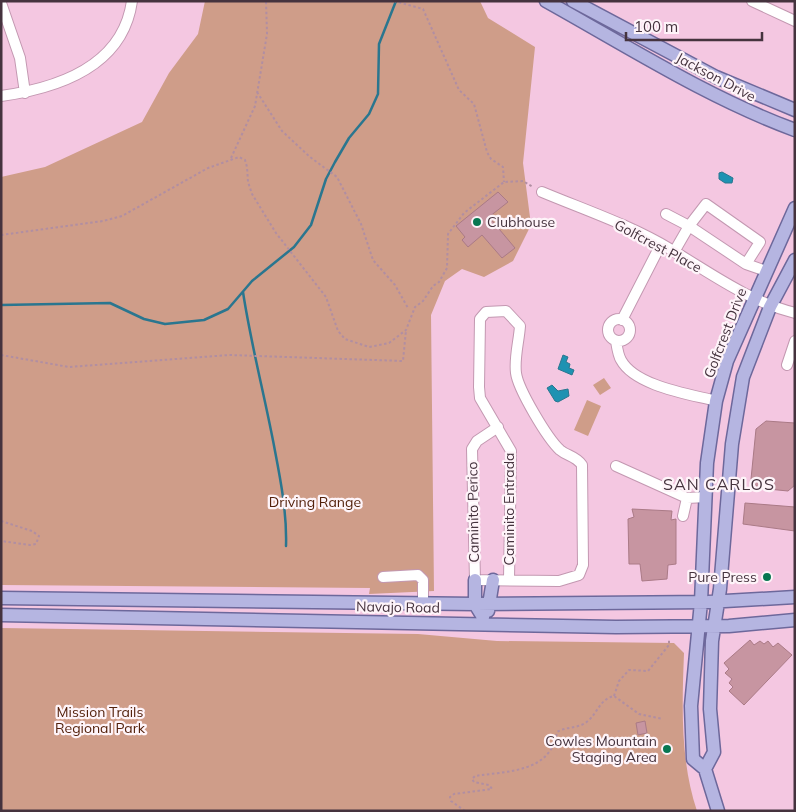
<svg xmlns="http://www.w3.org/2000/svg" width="796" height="812" font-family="Mulish,sans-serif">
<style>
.green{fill:#cf9d89}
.water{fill:#1e92b2;stroke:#2a768f}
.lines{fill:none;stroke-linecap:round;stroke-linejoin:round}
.stream{stroke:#2a768f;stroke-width:2.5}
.building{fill:#c795a1;stroke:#aa7a86}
.minor-casing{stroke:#c398b1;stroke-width:12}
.major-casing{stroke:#6d689b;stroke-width:15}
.path{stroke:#b18ea2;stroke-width:2;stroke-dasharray:2.5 2.5;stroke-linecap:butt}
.minor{stroke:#fff;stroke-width:10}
.major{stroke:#b5b5e1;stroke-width:12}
.poi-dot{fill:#077751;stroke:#fef4f9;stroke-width:2}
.labels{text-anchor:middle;stroke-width:4.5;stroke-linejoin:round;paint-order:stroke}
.street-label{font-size:14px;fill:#45333e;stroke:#fef4f9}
.poi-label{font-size:14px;fill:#45333e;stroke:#fef4f9;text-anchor:end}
.park-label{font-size:14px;fill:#53210b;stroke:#fef4f9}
.quarter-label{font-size:16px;letter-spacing:1px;fill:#45333e;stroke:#fef4f9}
</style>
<rect width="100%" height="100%" fill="#f4c7e1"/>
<!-- green -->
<path class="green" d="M205,1H480L488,18L535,47L523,163L531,225L513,261L484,277L462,269L445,281L431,315L434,591L369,594L370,588L1,585V177L45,167L142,122L169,73L198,34Z
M604,378L611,388L600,395L593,385Z
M587,400L601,406L588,436L574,430Z
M1,628L418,634L497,641L674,643L684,653C682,706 680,760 697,811H1Z"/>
<!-- water -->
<path class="water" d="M722,172L733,178L732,183H725L719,179V173Z
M563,355L568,357L566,362L570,364L569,368L574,370L572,375L558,369Z
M552,385L558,391L568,389L569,396L558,402L555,401L547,388Z"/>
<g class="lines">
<!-- stream -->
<path class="stream" d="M243,292C251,345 265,397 275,451C281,482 287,514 286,546
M1,305L110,303L144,319L165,324L204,320L228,309L252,281L294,247L311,225L326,179L335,162L349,138L369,114L378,94L379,44L396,1"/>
</g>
<!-- building -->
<path class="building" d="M498,192L508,202L489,217L515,248L502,258L482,235L468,247L462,240L465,237L456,226Z
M766,421L795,423V485L788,491L758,488L751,479L756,429Z
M745,503L795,507V531L743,524Z
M632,509L672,511L671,520L676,519V564L668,565L667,579L642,581L640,564H629L628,519L634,517Z
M750,640L754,645L760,641L764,644L768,641L773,647L778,643L792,655L744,705L729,691L733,687L729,683L732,679L725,673L729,669L724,663Z
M645,721L647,733L638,735L636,723Z"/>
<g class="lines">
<!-- minor casing -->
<g class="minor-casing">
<path id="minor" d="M752,1L795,21
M1,3L20,58L25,93
M1,96C59,88 123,66 132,1
M542,192C585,210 630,225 670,249C712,274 748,301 795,313
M706,204L760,242L746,264L689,226Z
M666,214L689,226L674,252
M746,264L766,271
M608 330a11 11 0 1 1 22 0a11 11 0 1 1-22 0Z
M622,320L661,244
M616,341C617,347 618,355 621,360C635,386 689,394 716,401
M787,365L795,341
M498,427L477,441L472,449L475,580L559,581L579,575L583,565L582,465C576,456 567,456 560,450C547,438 518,389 516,373C514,358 519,341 520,326L506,311L486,312L480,319L479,387L480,398L511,451L509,580
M616,466L687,498L706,497
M683,516L687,498
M383,577L418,575L423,580V604"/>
</g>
<!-- major casing -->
<g class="major-casing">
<path id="major" d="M546,1C627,46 708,98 795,130
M573,1L716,77L795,110
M475,580V604L483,617
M1,598L475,604L708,602L795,597
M488,611L493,580
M1,615L616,627L729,626L795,620
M705,769L714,752L710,709L712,641L720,589L732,444L743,377L770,307L795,260
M718,811L705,769L693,759L691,706L701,602L707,463L716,401L727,361L795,208"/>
</g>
<!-- path -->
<path class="path" d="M394,1L423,9L459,90L474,104L487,152L491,159L503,167L504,182
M257,92L282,131L310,157L337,177L361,224L373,260L395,285L408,308
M231,158L255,106L267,34L266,1
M1,235L103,221L122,216L208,168L239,157L245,160L247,167L248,182L252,194L276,233L326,297L338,331L345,339L369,347L389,343L406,330L415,307L423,301L433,286L439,282L447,268L448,234L464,213L504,182L523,181L533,187
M1,355L69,367L229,355L403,361L406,330
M1,521L32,531L39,536L36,544L30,545L1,541
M614,696L619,681L629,670L648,671L669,645V640
M465,811L451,801L450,797L454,794L492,789L489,785L474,782L472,779L475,776C507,771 551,773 557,732C567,726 579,729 588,721C598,712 600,699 614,696L639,714L663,719"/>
<!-- minor -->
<use href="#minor" class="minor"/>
<!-- major -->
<use href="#major" class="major"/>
</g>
<!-- markers -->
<g class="poi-dot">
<circle cx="477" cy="222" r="5"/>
<circle cx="767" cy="577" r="5"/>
<circle cx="667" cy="749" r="5"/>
</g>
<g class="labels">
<!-- street labels -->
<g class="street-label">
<text transform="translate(716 77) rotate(28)" y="5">Jackson Drive</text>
<text transform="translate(658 246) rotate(28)" y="5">Golfcrest Place</text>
<text transform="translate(725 333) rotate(-69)" y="5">Golfcrest Drive</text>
<text transform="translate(509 509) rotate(-90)" y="5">Caminito Entrada</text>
<text transform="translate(473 512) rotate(-91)" y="5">Caminito Perico</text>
<text transform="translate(398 607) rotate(1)" y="5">Navajo Road</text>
</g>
<!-- poi labels -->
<g class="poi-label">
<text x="487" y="227" text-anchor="start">Clubhouse</text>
<text x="757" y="582">Pure Press</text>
<text x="657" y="746">Cowles Mountain<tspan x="657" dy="16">Staging Area</tspan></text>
</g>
<!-- park labels -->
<g class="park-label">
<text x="315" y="507">Driving Range</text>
<text x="100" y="717">Mission Trails<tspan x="100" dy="16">Regional Park</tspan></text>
</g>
<!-- quarter labels -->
<g class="quarter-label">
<text x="719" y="490">SAN CARLOS</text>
</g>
</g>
<!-- border -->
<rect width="796" height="812" fill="none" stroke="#45333e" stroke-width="5"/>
<!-- scale -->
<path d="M626 32v8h136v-8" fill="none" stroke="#45333e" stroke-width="2.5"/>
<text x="634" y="32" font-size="15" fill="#45333e" stroke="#fef4f9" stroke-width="4" paint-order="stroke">100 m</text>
</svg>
